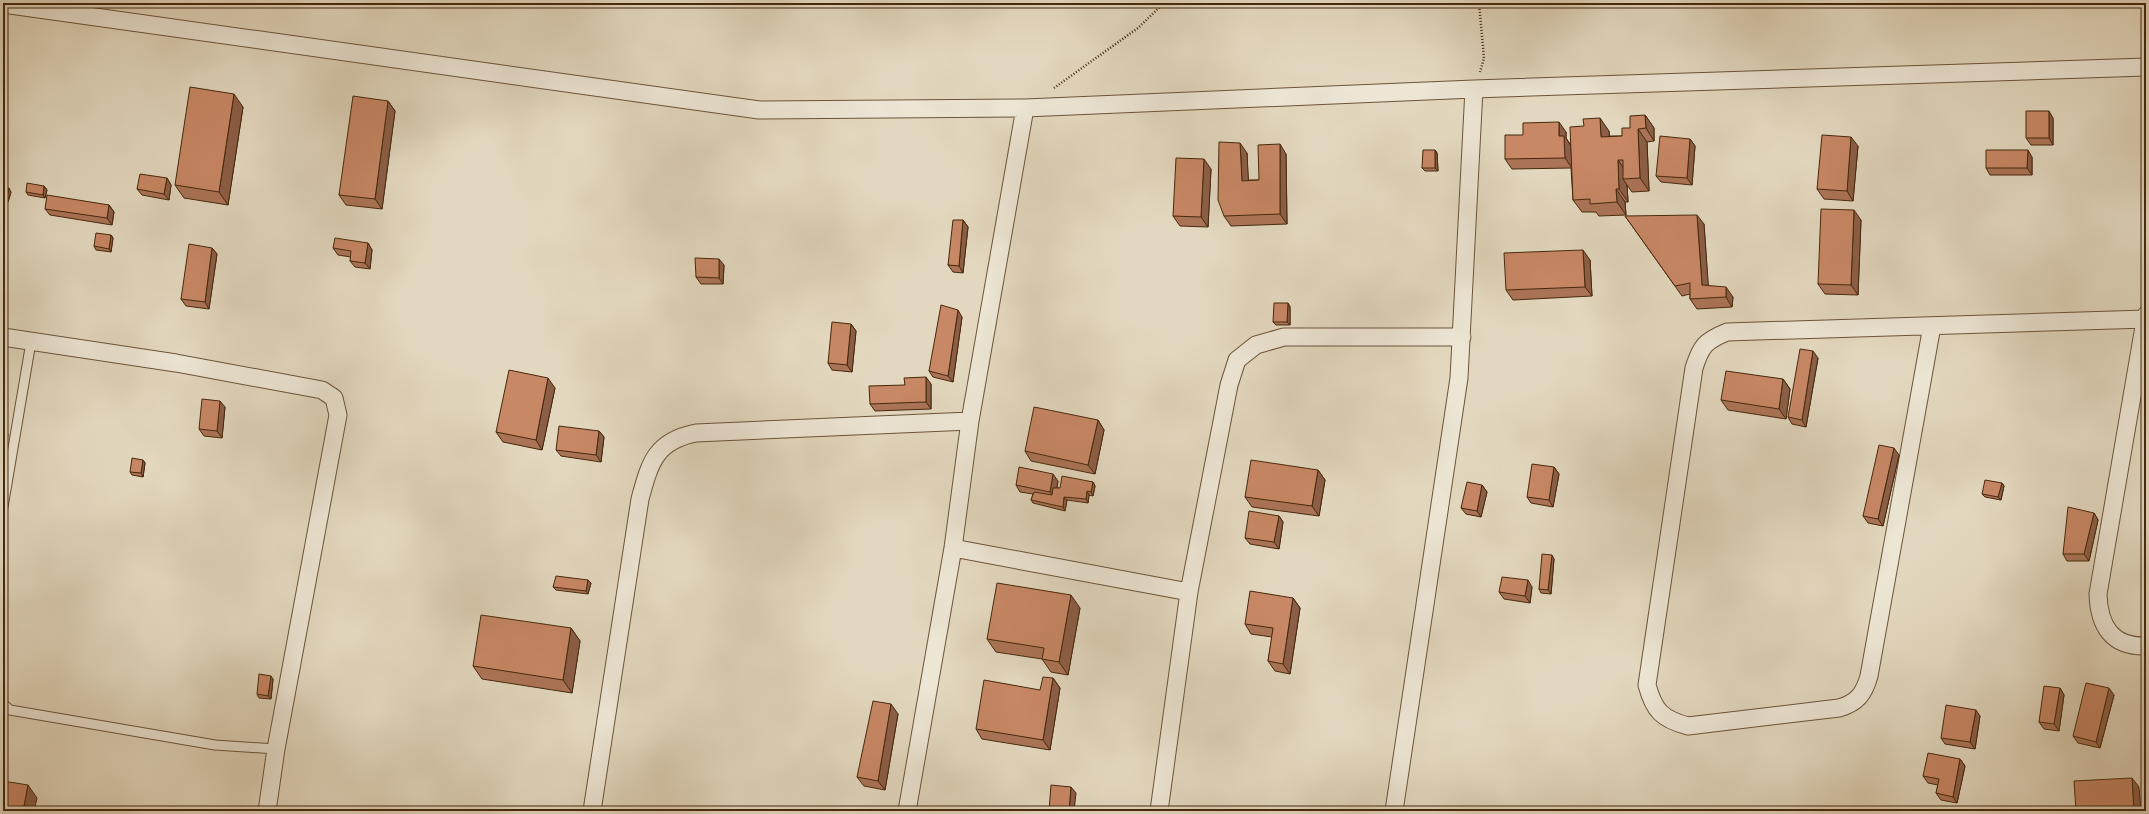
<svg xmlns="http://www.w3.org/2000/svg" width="2149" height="814" font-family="'Sorts Mill Goudy',serif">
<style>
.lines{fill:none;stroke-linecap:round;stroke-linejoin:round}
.lane-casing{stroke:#6c5439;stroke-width:11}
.street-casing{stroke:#6c5439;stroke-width:19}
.path{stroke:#45280c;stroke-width:2.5;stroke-dasharray:1 2;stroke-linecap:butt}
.lane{stroke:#ede6d5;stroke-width:9}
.street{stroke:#ede6d5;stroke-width:17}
.wall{fill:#ac7457;stroke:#45280c}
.shaded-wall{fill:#8c5e47;stroke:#45280c}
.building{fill:#c88765;stroke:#45280c}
</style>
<rect width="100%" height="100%" fill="#e3d8bf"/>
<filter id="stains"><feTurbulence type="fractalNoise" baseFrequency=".005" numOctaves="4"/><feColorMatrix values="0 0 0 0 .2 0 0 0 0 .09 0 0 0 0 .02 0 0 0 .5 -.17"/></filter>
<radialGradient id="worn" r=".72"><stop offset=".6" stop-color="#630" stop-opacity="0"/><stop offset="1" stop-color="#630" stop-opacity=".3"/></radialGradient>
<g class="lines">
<!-- lane casing -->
<g class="lane-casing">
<path id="lane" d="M3,507L31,342
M3,704L10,710L215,745L276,749"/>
</g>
<!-- street casing -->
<g class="street-casing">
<path id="street" d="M3,4L759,110L1025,108L1474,89L2146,67
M2146,315L2098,594C2099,625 2111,647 2146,646
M1932,326L1869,676C1864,694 1857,703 1839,708L1688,726C1662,719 1654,711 1647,685L1694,368C1701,346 1705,341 1727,332L2146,319
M3,337L176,363L322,390L334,398L338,415L276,749L267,811
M953,548L1189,592
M592,811L640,499C650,463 655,441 696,433L970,421
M907,811L953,548L970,421L1025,108
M1159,811L1189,592L1229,385L1237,360L1256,345L1284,337H1462
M1394,811L1459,378L1474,89"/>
</g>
<!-- path -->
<path class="path" d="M1479,3L1484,58L1480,72
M1054,88L1138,28L1164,3"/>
<!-- lane -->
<use href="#lane" class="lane"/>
<!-- street -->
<use href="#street" class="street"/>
</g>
<!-- wall -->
<path class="wall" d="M388,101L395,111L382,209L346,205L339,195Z
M243,107L228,205L184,198L175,185Z
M1645,115L1654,128V141L1647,142L1649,191L1632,192L1627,185L1628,202H1625L1626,215L1599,216L1596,212H1582L1573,200L1571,168L1512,169L1505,159L1523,135L1566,132V138L1570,144L1609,131V136H1622L1630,128Z
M2053,118V145H2031L2026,138Z
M1690,139L1695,146L1692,185L1661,182L1656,176Z
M1858,146L1853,201L1824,199L1817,189Z
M1435,150L1437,153L1438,171H1425L1422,168Z
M1247,153L1248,180H1259L1286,154L1287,224L1231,226L1224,216Z
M2032,157V175H1990L1986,168Z
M1211,169L1208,227L1180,226L1173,216Z
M167,178L171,185L169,200L142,195L137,189Z
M44,186L47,190L45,198L28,195L26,192Z
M3,187L11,192L8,202L3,201Z
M109,205L114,212L112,225L50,215L45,209Z
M1625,216L1704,224L1708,285L1733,297L1732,307L1697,309L1690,299V294L1682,296Z
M963,220L968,227L963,273L953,272L948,265Z
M1861,220L1858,295L1825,294L1818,284Z
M111,235L113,238L111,252L96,250L94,246Z
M368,243L372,250L370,269L355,267L350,261L351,257L338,255L333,248Z
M212,248L217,254L209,309L186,306L181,299Z
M1590,260L1592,296L1513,300L1506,290Z
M724,265L723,284H701L696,277Z
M1288,303L1290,307V325H1276L1273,322Z
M962,317L953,382L933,377L929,371Z
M851,324L856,331L852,372L832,370L828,363Z
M1818,358L1806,427L1792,424L1788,417Z
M1783,379L1790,389L1786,419L1728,410L1721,400Z
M931,384V409L875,411L870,404L905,385Z
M555,388L542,450L503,442L496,432Z
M225,407L222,438L204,436L199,429Z
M1098,420L1104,430L1095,474L1031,461L1025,451Z
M599,431L604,437L601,462L561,456L556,450Z
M1899,455L1883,526L1868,523L1863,516Z
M143,460L145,463L143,477L132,475L130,472Z
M1554,467L1559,474L1553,507L1531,503L1527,497Z
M1318,470L1325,480L1319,516L1252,507L1245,497Z
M1058,481L1057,488H1060L1093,482L1095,486L1093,496L1089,495L1088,503L1067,500L1065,511L1033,503L1031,500L1033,494L1020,492L1016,485Z
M2002,483L2004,486L2001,500L1985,497L1982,494Z
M1482,485L1487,492L1481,517L1466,514L1461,508Z
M2094,513L2098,520L2089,561H2067L2063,554Z
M1279,516L1283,522L1279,549L1250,544L1245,538Z
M1554,559L1551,594L1541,593L1539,589Z
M588,580L591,583L588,594L556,590L553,587Z
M1532,587L1530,603L1504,599L1499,592Z
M1293,598L1300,608L1290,674L1275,671L1268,661L1272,637L1251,634L1245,624Z
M1080,608L1068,675L1051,672L1042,659L996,652L987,639Z
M571,628L580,641L572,693L482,679L473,666Z
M1053,678L1060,688L1050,750L982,739L976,729L1040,690Z
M273,679L271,699L259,698L257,694Z
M2060,688L2064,695L2059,731L2044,729L2039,722Z
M2114,695L2100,748L2078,743L2073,736Z
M898,714L885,790L864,786L857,777Z
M1980,716L1975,749L1945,744L1941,738Z
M1960,759L1965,766L1957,803L1941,800L1936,793L1938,785L1928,783L1923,776Z"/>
<!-- shaded-wall -->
<path class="shaded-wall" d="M234,94L243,107L228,205L219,192Z
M388,101L395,111L382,209L375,199Z
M2049,111L2053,118V145L2049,138Z
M1645,115L1654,128V141L1646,128Z
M1600,118L1609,131L1610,150L1601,137Z
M1559,122L1566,132V138L1571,146L1572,168L1565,158L1559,136Z
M1638,129L1647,142L1649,191L1640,178Z
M1851,137L1858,146L1853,201L1847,191Z
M1690,139L1695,146L1692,185L1687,178Z
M1240,143L1247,153L1249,191L1242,181Z
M1280,144L1286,154L1287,224L1280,214Z
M1435,150L1437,153L1438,171L1435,168Z
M2028,150L2032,157V175L2027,168Z
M1204,159L1211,169L1208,227L1201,217Z
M1618,160L1627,173L1623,179L1627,185L1628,202L1619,189Z
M167,178L171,185L169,200L164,194Z
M44,186L47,190L45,198L43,195Z
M9,188L11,192L8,202L6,199Z
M1616,189L1625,202L1626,215L1617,202Z
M109,205L114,212L112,225L107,218Z
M3,208L5,211L3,225Z
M1854,210L1861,220L1858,295L1851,285Z
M1697,215L1704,224L1709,295L1702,285Z
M963,220L968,227L963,273L959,266Z
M111,235L113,238L111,252L109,249Z
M368,243L372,250L370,269L365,263Z
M212,248L217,254L209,309L205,302Z
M1583,250L1590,260L1592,296L1585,287Z
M719,259L724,265L723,284L719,278Z
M1726,287L1733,297L1732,307L1726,297Z
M1288,303L1290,307V325L1287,322Z
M958,310L962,317L953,382L948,376Z
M851,324L856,331L852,372L847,365Z
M1813,351L1818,358L1806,427L1802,420Z
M926,377L931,384V409L926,402Z
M548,378L555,388L542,450L536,440Z
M1783,379L1790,389L1786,419L1779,409Z
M220,401L225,407L222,438L217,431Z
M1098,420L1104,430L1095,474L1088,465Z
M4,427L8,434L3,465V430Z
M599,431L604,437L601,462L596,455Z
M1894,448L1899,455L1883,526L1878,519Z
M143,460L145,463L143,477L141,473Z
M1554,467L1559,474L1553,507L1549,500Z
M1318,470L1325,480L1319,516L1312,506Z
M1053,474L1058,481L1055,499L1050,492Z
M1093,482L1095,486L1093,496L1091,492Z
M2002,483L2004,486L2001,500L1998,497Z
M1482,485L1487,492L1481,517L1477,511Z
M1087,491L1089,495L1088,503L1086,499Z
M1064,497L1067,500L1065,511L1063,507Z
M2094,513L2098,520L2089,561L2084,554Z
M1279,516L1283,522L1279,549L1274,542Z
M1552,555L1554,559L1551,594L1548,590Z
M588,580L591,583L588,594L586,591Z
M1528,580L1532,587L1530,603L1525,596Z
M1071,595L1080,608L1068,675L1059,662Z
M1293,598L1300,608L1290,674L1283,664Z
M571,628L580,641L572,693L563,680Z
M271,676L273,679L271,699L268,696Z
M1053,678L1060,688L1050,750L1043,740Z
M2060,688L2064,695L2059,731L2054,724Z
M2109,688L2114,695L2100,748L2096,742Z
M891,704L898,714L885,790L878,781Z
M1976,710L1980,716L1975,749L1970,742Z
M1960,759L1965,766L1957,803L1953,797Z
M2132,778L2139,787L2141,811H2134Z
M28,785L37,798L34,811H23Z
M1071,787L1076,793L1074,811H1069Z"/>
<!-- building -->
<path class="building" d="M190,87L234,94L219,192L175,185Z
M353,96L388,101L375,199L339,195Z
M2026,111H2049V138H2026Z
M1645,115L1646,128L1638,129L1640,178L1623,179V160H1618L1619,189H1616L1617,202L1590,204V199L1573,200L1570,127L1584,126L1583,119L1600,118L1601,137L1622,136V128H1630V116Z
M1559,122V136H1564L1565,158L1505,159V135H1523V123Z
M1822,135L1851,137L1847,191L1817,189Z
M1660,136L1690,139L1687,178L1656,176Z
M1219,142L1240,143L1242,181L1259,180L1258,145L1280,144V214L1224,216L1218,200Z
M1423,150H1435V168H1422Z
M1986,150H2028L2027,168H1986Z
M1176,158L1204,159L1201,217L1173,216Z
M140,174L167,178L164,194L137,189Z
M27,183L44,186L43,195L26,192Z
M3,187L9,188L6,199L3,198Z
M47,195L109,205L107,218L45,209Z
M1821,209L1854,210L1851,285L1818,284Z
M1697,215L1702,285L1726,287V297L1690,299V283L1675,286L1625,216Z
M953,220H963L959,266L948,265Z
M96,233L111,235L109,249L94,246Z
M335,238L368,243L365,263L350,261L351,251L333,248Z
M189,244L212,248L205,302L181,299Z
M1583,250L1585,287L1506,290L1504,253Z
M695,258L719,259V278L696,277Z
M1274,303H1288L1287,322H1273Z
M941,305L958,310L948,376L929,371Z
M832,322L851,324L847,365L828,363Z
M1800,349L1813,351L1802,420L1788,417Z
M509,370L548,378L536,440L496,432Z
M1726,371L1783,379L1779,409L1721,400Z
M926,377V402L870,404L869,386L905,385L904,378Z
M202,399L220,401L217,431L199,429Z
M1034,407L1098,420L1088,465L1025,451Z
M559,426L599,431L596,455L556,450Z
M1879,445L1894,448L1878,519L1863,516Z
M132,458L143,460L141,473L130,472Z
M1251,460L1318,470L1312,506L1245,497Z
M1532,464L1554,467L1549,500L1527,497Z
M1019,467L1053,474L1050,492L1016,485Z
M1062,476L1093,482L1091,492L1087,491L1086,499L1064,497L1063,507L1031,500L1034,492L1052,495L1053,488H1060Z
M1985,480L2002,483L1998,497L1982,494Z
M1467,482L1482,485L1477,511L1461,508Z
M2068,507L2094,513L2084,554H2063Z
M1249,511L1279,516L1274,542L1245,538Z
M1542,554L1552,555L1548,590L1539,589Z
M556,576L588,580L586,591L553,587Z
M1502,577L1528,580L1525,596L1499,592Z
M997,583L1071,595L1059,662L1042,659L1044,648L987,639Z
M1250,591L1293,598L1283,664L1268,661L1273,628L1245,624Z
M481,615L571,628L563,680L473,666Z
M259,674L271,676L268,696L257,694Z
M1043,677L1053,678L1043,740L976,729L984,680L1040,690Z
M2086,683L2109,688L2096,742L2073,736Z
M2044,686L2060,688L2054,724L2039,722Z
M873,701L891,704L878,781L857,777Z
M1946,705L1976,710L1970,742L1941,738Z
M1928,753L1960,759L1953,797L1936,793L1939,779L1923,776Z
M2132,778L2134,811H2076L2074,781Z
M3,781L28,785L23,811H3Z
M1051,785L1071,787L1069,811H1049Z"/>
<!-- margin -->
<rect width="2149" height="814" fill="none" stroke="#e3d8bf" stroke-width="16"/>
<rect x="4" y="4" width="2141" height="806" fill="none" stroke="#45280c" stroke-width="2"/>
<rect x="8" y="8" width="2133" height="798" fill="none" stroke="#45280c"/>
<rect width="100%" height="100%" filter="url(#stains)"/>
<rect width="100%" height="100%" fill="url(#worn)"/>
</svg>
